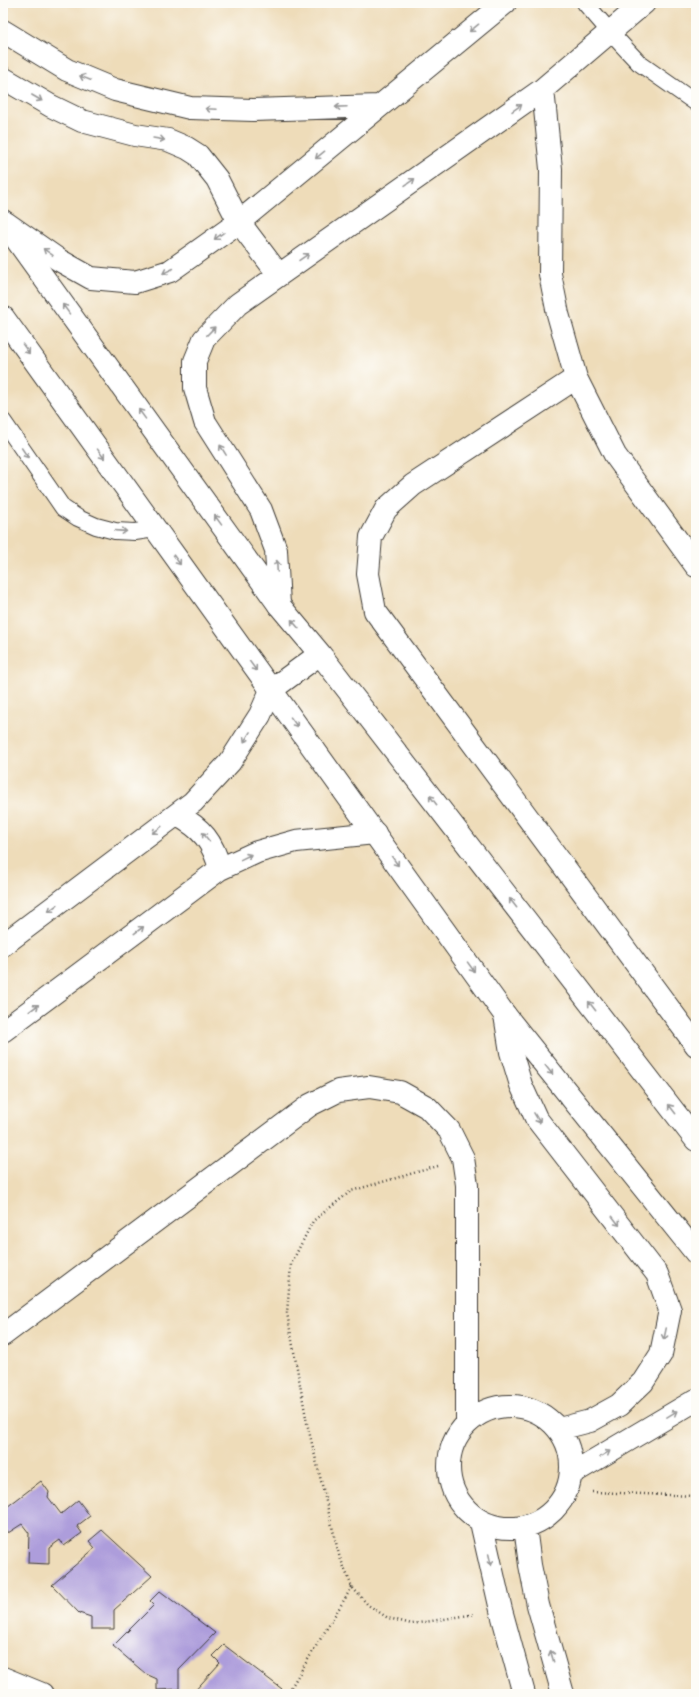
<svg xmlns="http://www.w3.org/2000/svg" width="699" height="1697" font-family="'Shantell Sans',sans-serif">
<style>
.building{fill:#ad9ddb}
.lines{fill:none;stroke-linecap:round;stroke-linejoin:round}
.service-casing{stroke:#3c3934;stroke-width:18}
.minor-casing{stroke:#3c3934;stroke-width:24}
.tertiary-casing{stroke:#3c3934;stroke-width:24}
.path{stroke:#3c3934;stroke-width:2.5;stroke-dasharray:1 3;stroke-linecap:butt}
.service{stroke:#fff;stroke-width:16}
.minor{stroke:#fff;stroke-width:22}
.tertiary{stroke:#fff;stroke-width:22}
.oneway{stroke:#999}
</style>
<rect width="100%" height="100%" fill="#fdfcf7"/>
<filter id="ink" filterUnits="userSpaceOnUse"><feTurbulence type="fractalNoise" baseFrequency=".025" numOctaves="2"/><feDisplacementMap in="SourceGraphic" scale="8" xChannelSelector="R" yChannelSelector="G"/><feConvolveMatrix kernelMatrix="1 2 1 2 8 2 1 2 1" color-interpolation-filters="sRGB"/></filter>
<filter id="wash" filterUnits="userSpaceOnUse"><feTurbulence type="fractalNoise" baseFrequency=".012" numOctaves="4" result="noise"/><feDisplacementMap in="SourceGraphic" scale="16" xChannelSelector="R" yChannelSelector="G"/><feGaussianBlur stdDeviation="0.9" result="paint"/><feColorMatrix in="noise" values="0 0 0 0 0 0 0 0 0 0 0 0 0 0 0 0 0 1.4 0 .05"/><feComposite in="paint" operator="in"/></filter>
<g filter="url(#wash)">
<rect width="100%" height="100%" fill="#eedcb9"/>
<g id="blocks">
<!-- building -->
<path class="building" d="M41,1481L49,1492L48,1497L61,1514L78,1500L90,1516L77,1526L82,1533L64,1546L60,1540L49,1548V1564L28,1563L29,1533L22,1524L8,1533L3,1526V1510Z
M102,1530L152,1576L114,1610V1629H91V1617L79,1613L52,1585L95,1548L89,1541Z
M160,1591L215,1633L179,1670V1689L157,1690V1679L146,1674L113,1646L154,1605L150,1601Z
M224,1645L282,1689L278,1694H192L220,1663L213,1656Z"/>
</g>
</g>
<g filter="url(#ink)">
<use href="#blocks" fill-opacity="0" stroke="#3c3934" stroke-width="1"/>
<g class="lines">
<!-- service casing -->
<g class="service-casing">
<path id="service" d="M585,3L610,32L639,63L696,103
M3,421L63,508L78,518L96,526L115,531L135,532L155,529"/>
</g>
<!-- minor casing -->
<g class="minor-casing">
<path id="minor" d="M3,31L67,70L115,90L190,108L253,110L379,106
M3,78L51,106L82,121L135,135L168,140L187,148L198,155L217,179L239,222L279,275
M543,89L551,169L550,274L558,314L576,378L615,455L696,566
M6,223L59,260L91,278L135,282L170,271L239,222L505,3
M576,378L413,485L386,509L371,537L368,574L375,611L696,1045
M279,605L276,550L261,510L205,422L195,388V361L204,339L238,304L543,89L644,3
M177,815C202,828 213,842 220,869
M3,945L193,802L230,762L260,715L271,690
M505,1015L511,1052L521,1085L536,1118L657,1274L670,1310L661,1354L643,1382L619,1405L590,1421L559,1429
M3,1031L220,869L257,852L296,841L375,833
M3,1335L310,1105L338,1091L369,1087L400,1092L427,1107L449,1130L463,1158L467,1185V1422
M449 1467a61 61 0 1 1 122 0a61 61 0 1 1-122 0Z
M571,1474L696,1400
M481,1522L501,1610L524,1694
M525,1527L530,1565L538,1605L563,1694
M3,1678L42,1694"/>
</g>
<!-- tertiary casing -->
<g class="tertiary-casing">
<path id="tertiary" d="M3,221L279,605L320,654L696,1140
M3,317L505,1015L696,1253
M271,690L320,654"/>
</g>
<!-- path -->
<path class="path" d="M438,1166L351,1191L313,1221L291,1264L287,1313L307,1423L339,1555L352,1587L368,1605L388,1618L412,1624L476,1614
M592,1492L696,1496
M287,1694L352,1587"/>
<!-- service -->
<use href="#service" class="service"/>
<!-- minor -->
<use href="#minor" class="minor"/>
<!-- tertiary -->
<use href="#tertiary" class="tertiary"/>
</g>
<!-- one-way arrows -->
<defs><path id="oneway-shaft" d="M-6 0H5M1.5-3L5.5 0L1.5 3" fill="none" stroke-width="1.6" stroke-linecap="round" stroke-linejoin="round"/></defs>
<g class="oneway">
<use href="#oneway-shaft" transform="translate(474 28) rotate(141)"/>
<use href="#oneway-shaft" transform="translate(85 78) rotate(-158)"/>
<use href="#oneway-shaft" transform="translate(37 98) rotate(30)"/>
<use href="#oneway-shaft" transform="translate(341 107) rotate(178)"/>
<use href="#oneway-shaft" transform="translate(517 108) rotate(-35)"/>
<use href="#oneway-shaft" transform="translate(211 109) rotate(-177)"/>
<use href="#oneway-shaft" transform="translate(159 139) rotate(10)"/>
<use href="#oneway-shaft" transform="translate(320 155) rotate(141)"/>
<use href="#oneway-shaft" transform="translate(410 182) rotate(-35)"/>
<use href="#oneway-shaft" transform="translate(219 236) rotate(144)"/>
<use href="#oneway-shaft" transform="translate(48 252) rotate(-145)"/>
<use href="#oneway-shaft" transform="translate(304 257) rotate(-35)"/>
<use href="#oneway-shaft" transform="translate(168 271) rotate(155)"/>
<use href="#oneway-shaft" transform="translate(66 309) rotate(-126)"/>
<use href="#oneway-shaft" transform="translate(211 331) rotate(-46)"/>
<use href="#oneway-shaft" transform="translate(26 349) rotate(54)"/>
<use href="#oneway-shaft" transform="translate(142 414) rotate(-126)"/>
<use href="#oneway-shaft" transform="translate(223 450) rotate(-122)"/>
<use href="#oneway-shaft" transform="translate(25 453) rotate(56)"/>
<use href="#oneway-shaft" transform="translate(101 454) rotate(54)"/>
<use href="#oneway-shaft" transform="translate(218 520) rotate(-126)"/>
<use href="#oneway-shaft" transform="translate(121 531) rotate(4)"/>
<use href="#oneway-shaft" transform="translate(177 560) rotate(54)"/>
<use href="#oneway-shaft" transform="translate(277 566) rotate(-93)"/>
<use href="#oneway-shaft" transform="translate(295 624) rotate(-130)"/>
<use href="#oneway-shaft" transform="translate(253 666) rotate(54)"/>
<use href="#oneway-shaft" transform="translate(294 722) rotate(54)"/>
<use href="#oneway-shaft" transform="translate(247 737) rotate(121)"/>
<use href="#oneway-shaft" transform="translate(433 800) rotate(-128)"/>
<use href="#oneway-shaft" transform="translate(157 830) rotate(143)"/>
<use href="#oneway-shaft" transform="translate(206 837) rotate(-129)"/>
<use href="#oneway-shaft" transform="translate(246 857) rotate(-26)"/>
<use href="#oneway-shaft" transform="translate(395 861) rotate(54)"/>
<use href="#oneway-shaft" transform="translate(513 903) rotate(-128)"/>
<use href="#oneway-shaft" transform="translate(53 908) rotate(143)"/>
<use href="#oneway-shaft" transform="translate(139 930) rotate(-37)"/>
<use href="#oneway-shaft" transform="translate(471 967) rotate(54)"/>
<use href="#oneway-shaft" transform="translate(592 1006) rotate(-128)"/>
<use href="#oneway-shaft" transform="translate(34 1008) rotate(-37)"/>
<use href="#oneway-shaft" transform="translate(549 1070) rotate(51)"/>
<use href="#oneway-shaft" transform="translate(672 1109) rotate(-128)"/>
<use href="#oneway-shaft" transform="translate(537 1118) rotate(59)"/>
<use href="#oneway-shaft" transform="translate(616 1221) rotate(52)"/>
<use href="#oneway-shaft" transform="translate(665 1334) rotate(102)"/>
<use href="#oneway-shaft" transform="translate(672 1414) rotate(-31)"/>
<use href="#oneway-shaft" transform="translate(605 1454) rotate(-31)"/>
<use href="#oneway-shaft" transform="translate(490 1560) rotate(77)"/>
<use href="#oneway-shaft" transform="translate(552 1656) rotate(-106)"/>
</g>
</g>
<!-- margin -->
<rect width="699" height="1697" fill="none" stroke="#fdfcf7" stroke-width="16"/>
</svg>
